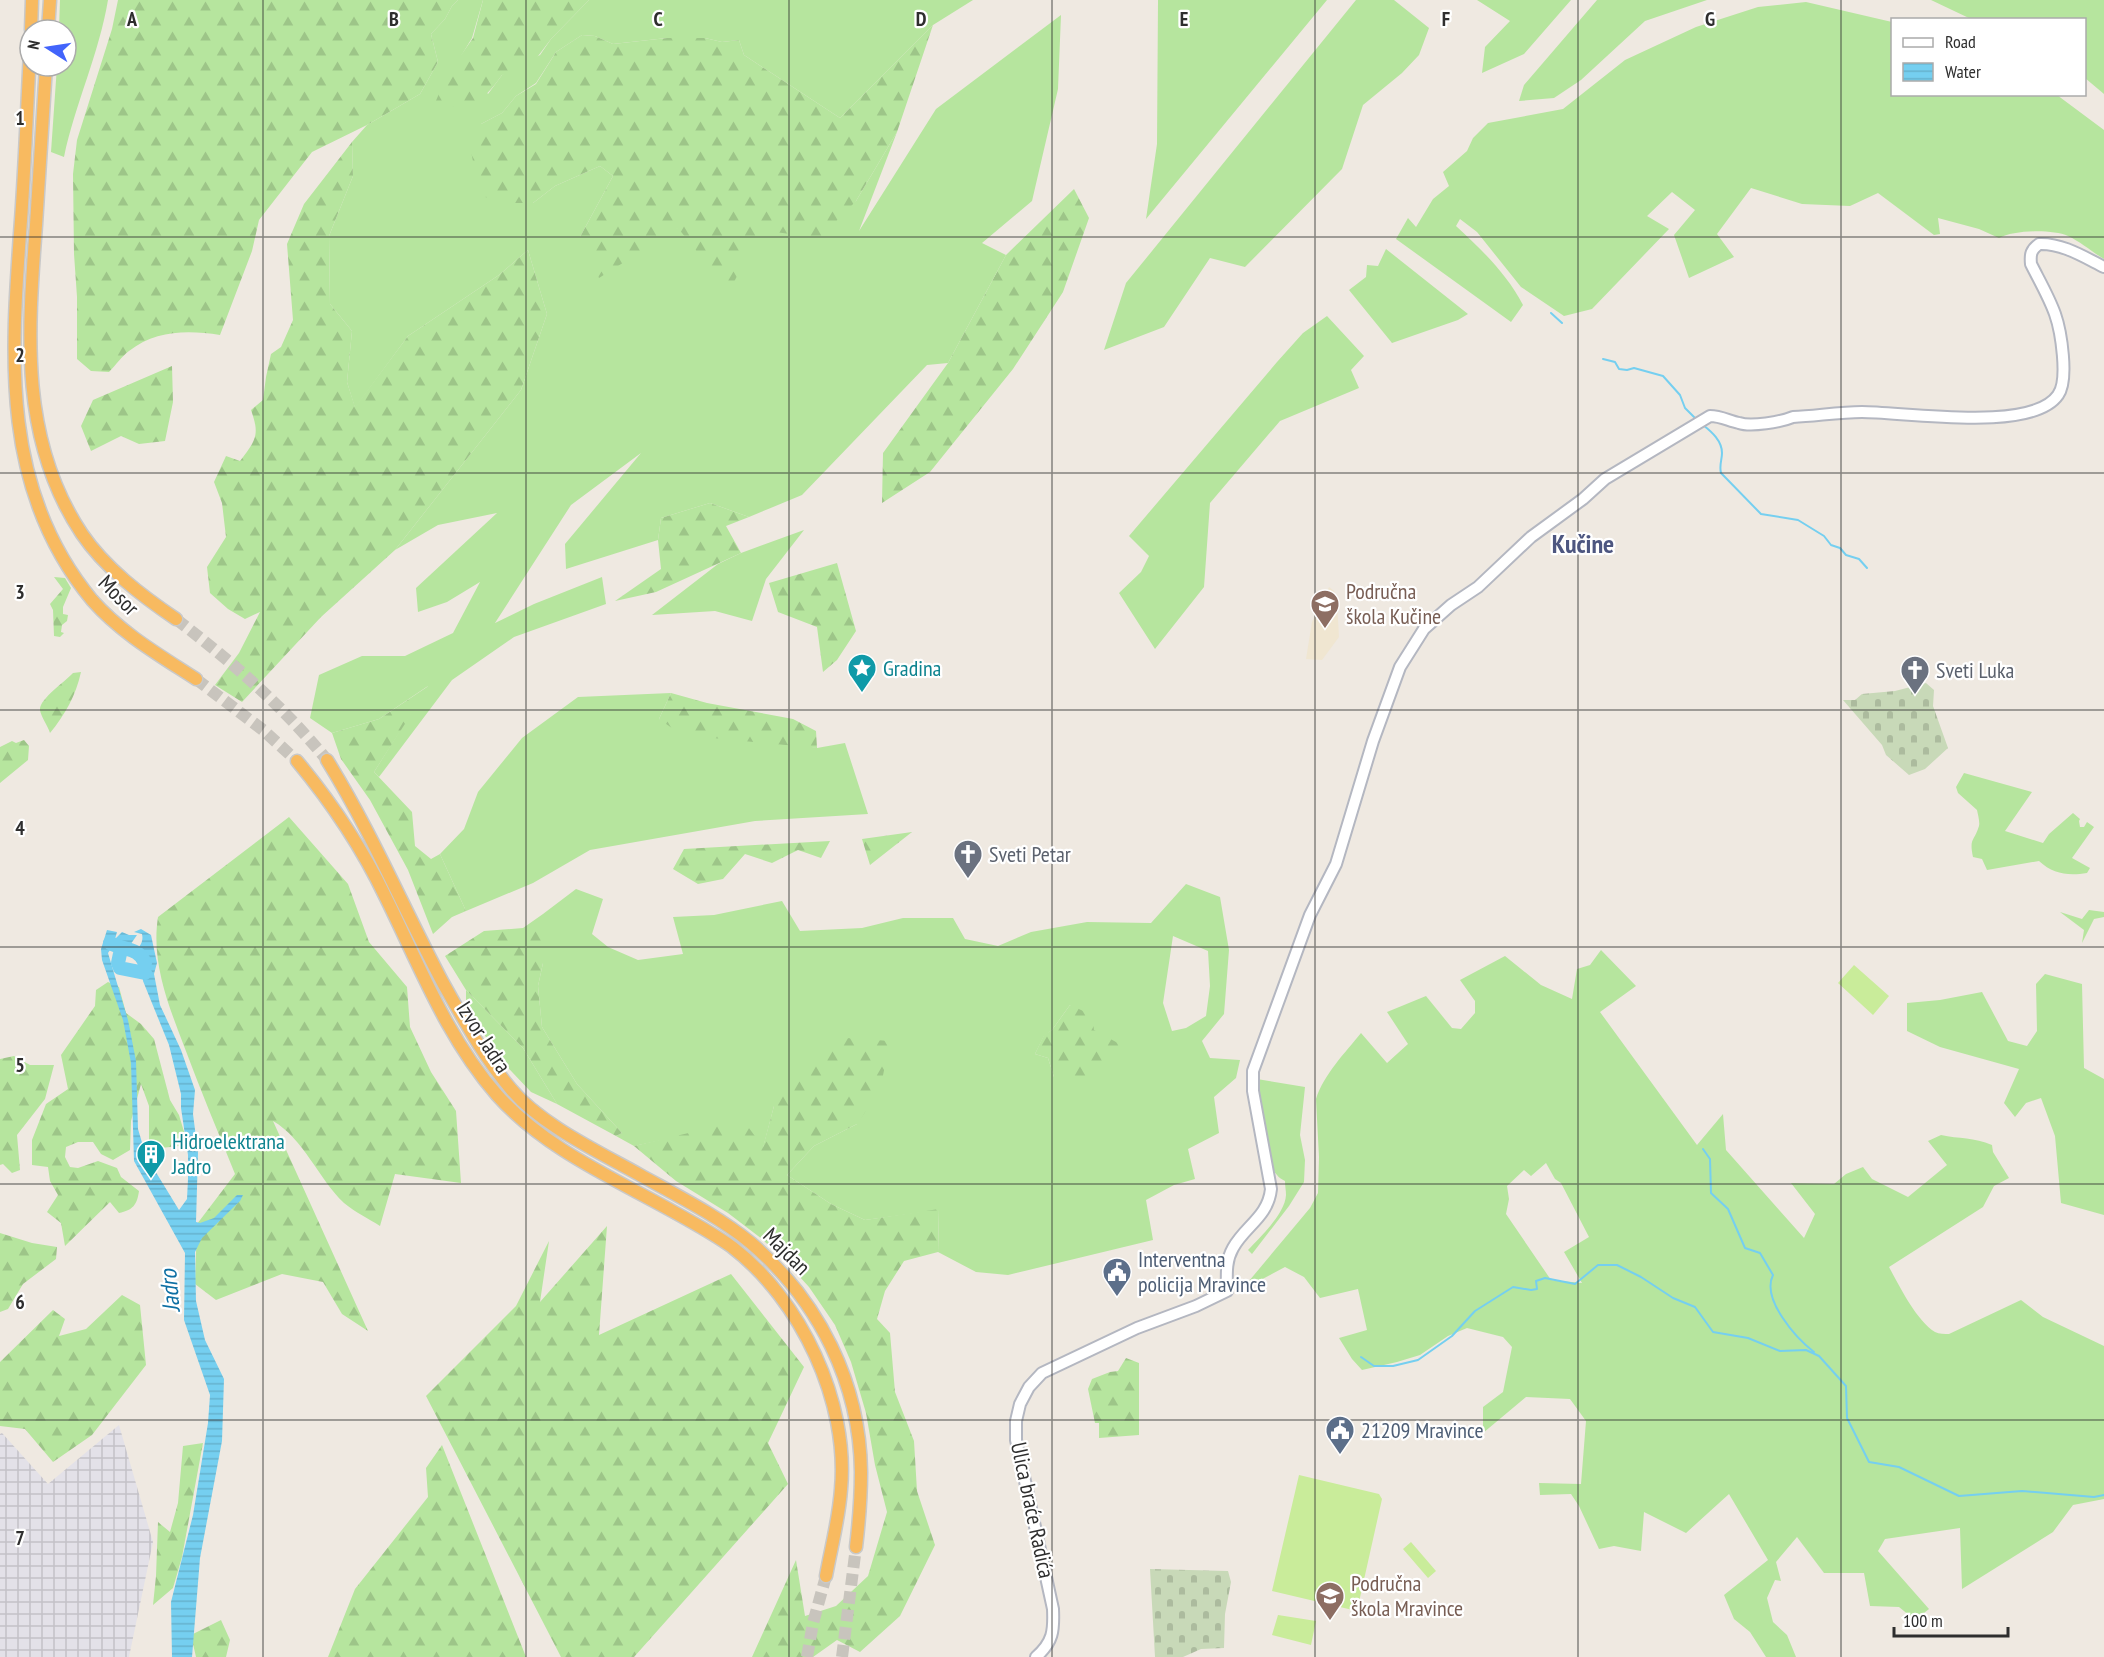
<svg xmlns="http://www.w3.org/2000/svg" width="2104" height="1657" font-family="'PT Sans Narrow',sans-serif">
<style>
.industrial{fill:url(#industrial-grid)}
.education{fill:#f0e6d1}
.grass{fill:#b6e59e;fill-rule:evenodd}
.forest{fill:url(#forest-firs)}
.cemetery{fill:url(#cemetery-stones)}
.pitch{fill:#c9ec9a}
.water{fill:url(#water-rules)}
.lines{fill:none;stroke-linecap:round;stroke-linejoin:round}
.stream{stroke:#75cff0;stroke-width:2}
.river{stroke:#75cff0;stroke-width:14}
.trunk-tunnel{stroke:#c8c4bd;stroke-width:12;stroke-dasharray:12 6;stroke-linecap:butt}
.secondary-casing{stroke:#b4b7c1;stroke-width:14}
.trunk-casing{stroke:#c9c9c9;stroke-width:15}
.secondary{stroke:#fff;stroke-width:10}
.trunk{stroke:#f8ba60;stroke-width:12}
.grid{fill:none;stroke:#2e2e2e;stroke-width:1.5;stroke-opacity:0.55}
.labels{text-anchor:middle;stroke-width:4.5;stroke-linejoin:round;paint-order:stroke}
.education-label{font-size:22px;fill:#785e54;stroke:#fff;text-anchor:start}
.street-label{font-size:22px;fill:#2e2e2e;stroke:#fff}
.culture-label{font-size:22px;fill:#0d838f;stroke:#fff;text-anchor:start}
.worship-label{font-size:22px;fill:#5b616d;stroke:#fff;text-anchor:start}
.service-label{font-size:22px;fill:#4e5e75;stroke:#fff;text-anchor:start}
.water-label{font-size:24px;font-style:italic;fill:#0d6fa3;stroke:#fff}
.quarter-label{font-size:26px;font-weight:bold;fill:#4d5680;stroke:#fff}
.grid-label{font-size:20px;text-anchor:middle;font-weight:bold;fill:#2e2e2e;stroke:#fff;stroke-width:4.5;stroke-linejoin:round;paint-order:stroke}
</style>
<defs>
<pattern id="industrial-grid" width="8" height="8" patternUnits="userSpaceOnUse" patternTransform="scale(1.5)"><rect width="8" height="8" fill="#e3e1e8"/><path d="M0 4h8M4 0v8" fill="none" stroke="#c3c1c7"/></pattern>
<pattern id="forest-firs" width="22" height="20" patternUnits="userSpaceOnUse" patternTransform="scale(1.5)"><rect width="22" height="20" fill="#b6e59e"/><path d="M5 1l3.5 6h-7zM16 11l3.5 6h-7z" fill="#9dc588"/></pattern>
<pattern id="cemetery-stones" width="16" height="16" patternUnits="userSpaceOnUse" patternTransform="scale(1.5)"><rect width="16" height="16" fill="#c8d9b8"/><path d="M2 7V4a2 2 0 0 1 4 0v3zM10 15v-3a2 2 0 0 1 4 0v3z" fill="#acbb9e"/></pattern>
<pattern id="water-rules" width="6" height="5" patternUnits="userSpaceOnUse" patternTransform="scale(1.5)"><rect width="6" height="5" fill="#75cff0"/><path d="M0 2.5h6" fill="none" stroke="#66b2ce"/></pattern>
</defs>
<rect width="100%" height="100%" fill="#efe9e1"/>
<!-- industrial -->
<path class="industrial" d="M119,1425L153,1542L129,1657H0V1434L2,1433L48,1484Z"/>
<!-- education -->
<path class="education" d="M1329,587L1334,591L1337,602L1339,637L1322,660L1306,659L1312,622Z"/>
<!-- grass -->
<path class="grass" d="M60,0H108C99,54 75,104 64,157L51,152L57,66H66V30H59Z
M458,0H483L472,38L461,56L488,94L502,75L540,55L551,39L589,0H973L933,25L840,118L744,55L739,40L722,42L705,38H667L613,44L595,36L582,35L556,52L536,83L516,96L502,113L481,124L533,203L555,186L600,166L613,176L580,237L678,228L760,230L856,201L897,132L859,231L936,109L1061,15L1058,89L1032,201L982,243L1006,255L948,363L927,365L802,495L749,517L710,503L661,518L658,540L566,569L565,544L641,453L571,505L495,623L534,604L602,577L606,604L514,637L452,680L379,777L374,772L428,686L379,719L332,733L310,718L319,675L362,656H405L453,633L480,582L447,602L418,612L416,588L497,513L438,525L395,550L521,390L547,314L528,250L499,275L408,336L355,408L347,382L352,331L330,304L329,236L353,176L352,142L367,125L420,94L438,62L431,34L445,19L452,6Z
M1158,0H1327L1146,219L1157,144Z
M1356,0H1394L1429,28L1419,55L1402,73L1363,105L1342,169L1245,267L1210,258L1164,327L1104,350L1126,283Z
M1477,0H1571L1524,54L1482,73L1485,47L1510,21Z
M1597,0H1707L1645,21L1581,80L1554,98L1519,101L1524,85Z
M1931,0H2104V94L2085,78L2084,20L1971,19Z
M1806,2L1892,22V94L2057,95L2104,130V259C2092,252 2081,242 2068,236C2052,229 2014,230 1999,238L1979,229L1938,218L1940,234L1934,235L1878,193L1850,206L1802,204L1751,188L1717,234L1734,257L1689,278L1674,235L1695,210L1672,192L1647,216L1669,229L1592,309L1564,316L1521,287L1477,232L1460,219L1456,226C1481,249 1507,274 1523,305L1511,322L1396,239L1408,218L1416,227L1433,199L1449,186L1443,172L1467,151L1473,138L1488,123L1563,109L1625,60L1696,27L1758,7Z
M1386,249L1468,314L1458,320L1392,343L1349,290L1366,277L1367,265L1378,266Z
M1327,316L1364,356L1351,370L1359,388L1280,421L1210,503L1204,587L1155,649L1119,593L1141,572L1149,556L1129,536L1277,362L1303,333Z
M804,530L766,579L752,621L715,611L652,615L718,564L741,553Z
M671,693L659,719L817,748L845,743L868,814L755,821L590,850L533,883L466,911L440,854L464,829L478,792L522,738L578,697Z
M1964,773L2032,792L2005,831L2043,843L2049,834L2073,813L2080,819L2079,821L2080,827H2084L2087,822L2094,827L2072,858L2090,868L2087,873C2068,876 2053,874 2039,861L1987,870L1982,859L1973,857C1969,838 1974,842 1979,826C1980,822 1978,815 1977,810L1958,793L1956,787Z
M1186,884L1220,897L1229,950L1224,1014L1202,1041L1210,1058L1240,1060L1236,1078L1214,1097L1219,1133L1188,1149L1195,1179L1174,1185L1146,1200L1153,1240L1008,1275L976,1272L938,1252L939,1210L865,1220L831,1204L787,1175L814,1146L857,1124L774,1106L763,1148L686,1135L634,1146L616,1136L622,1133L577,1084L542,1027L538,986L543,963V914L576,889L603,899L592,934L608,947L638,960L683,954L673,917L714,915L782,901L800,931L862,928L903,918H953L965,939L998,946L1031,932L1087,922L1151,923ZM1173,936L1208,951L1210,986L1206,1016L1186,1028L1172,1031L1163,1003ZM1070,1005L1094,1030L1054,1077L1048,1058L1035,1054L1044,1036L1052,1030Z
M2089,910L2104,912V917L2094,919L2082,943L2084,930L2060,912L2082,919Z
M1601,950L1636,986L1600,1012L1697,1145L1723,1114L1726,1150L1804,1238L1815,1214L1791,1183L1834,1184L1846,1174L1863,1167L1872,1179L1908,1197L1947,1165L1928,1141L1941,1135C1959,1139 1974,1137 1992,1145L1993,1152L2009,1178L1994,1186L1983,1207L1889,1267C1900,1287 1916,1320 1935,1332C1939,1334 1945,1334 1949,1334L2021,1300L2043,1317L2104,1346V1499L2073,1505L2053,1532L1962,1589L1960,1528L1885,1539L1878,1551L1929,1609L1915,1620L1899,1607L1870,1606L1864,1573H1824L1797,1537L1776,1562L1781,1581L1775,1580L1767,1598L1773,1622L1787,1635L1796,1657H1766L1750,1632L1734,1619L1724,1595L1768,1560L1729,1494L1686,1533L1644,1512L1641,1551L1614,1546L1599,1549L1579,1506L1571,1494L1540,1495L1539,1483L1581,1484L1586,1421L1570,1399L1526,1397L1483,1433V1407L1503,1392L1512,1347L1503,1337L1467,1328L1448,1336L1420,1355L1397,1362L1362,1370L1352,1359L1339,1338L1367,1330L1358,1289L1320,1298L1304,1277L1285,1267L1253,1284L1249,1281L1310,1208L1318,1193L1319,1157L1316,1099C1324,1074 1345,1053 1361,1033L1387,1063L1408,1044L1387,1012L1426,996L1452,1028L1461,1029L1475,1013V1001L1460,980L1505,956L1541,985L1572,999L1577,969L1590,965ZM1546,1163L1555,1179L1561,1183L1589,1237L1564,1252L1582,1283L1551,1280L1506,1214L1509,1199L1507,1186L1524,1170L1531,1176Z
M2045,974L2082,984L2084,1068L2104,1079V1215L2061,1203L2055,1136L2041,1098L2026,1103L2015,1117L2004,1103L2019,1069L1940,1047L1907,1031V1003L1940,1000L1982,992L2008,1041L2027,1046L2037,1031L2036,984Z
M466,990L523,1048L557,1104L531,1092L496,1055L466,1002Z
M1257,1079L1305,1087L1300,1135L1305,1160L1304,1182L1289,1206L1252,1254L1248,1250C1260,1237 1285,1214 1286,1195C1286,1191 1285,1186 1285,1181C1282,1179 1279,1178 1277,1175C1263,1160 1257,1100 1257,1079Z"/>
<!-- forest -->
<path class="forest" d="M118,0H458L452,6L445,19L431,34L438,62L420,94L367,125L312,152L259,220L252,251L220,335C188,330 156,330 129,351C122,356 116,365 109,372L91,371L77,359V297L74,254L73,174L77,140L112,29Z
M483,0H589L551,39L526,72L502,75C482,103 470,112 435,103L447,75L473,38Z
M933,25L897,132L856,201L820,238L760,230L729,292L678,228L599,278L580,237L613,176L600,166L555,186L533,203H508L485,197L475,172L471,151L481,124L502,113L516,96L536,84L556,52L582,35L595,36L613,44L667,38H705L722,42L739,40L744,55L840,118Z
M352,142L353,176L329,236L330,304L352,331L347,382L355,407L408,336L499,275L528,250L547,314L521,390L395,550L321,617L242,702L215,685L239,653L260,612L245,619L228,609L210,593L207,567L226,537L222,503L214,482L226,456L240,461C256,440 260,435 251,410L263,400L266,377L271,354L281,347L293,320L287,244L304,204Z
M1074,189L1089,218L1063,292L1013,369L930,472L882,503L883,453L948,363L1006,255Z
M172,366L173,402L165,441L139,444L121,436L91,451L81,426L93,400Z
M710,503L749,517L726,526L741,553L656,592L615,601L661,569L658,540L661,518Z
M837,563L856,631L837,660L823,672L817,627L778,612L769,583Z
M54,577L65,578L71,588L63,607V614L68,615L67,621L62,625L61,632L64,633L60,637L54,636L53,610L50,604L63,589Z
M81,672C76,695 65,715 50,733C48,726 41,717 40,710C39,699 66,681 73,673Z
M430,685L374,772L412,812L415,846L431,859L440,854L466,911L452,917L433,934L408,870L370,800L341,759L332,733L379,719Z
M671,693L707,703L793,719L816,731L817,748L682,735L659,719Z
M24,740L29,746L28,760L0,783V747L12,741L16,743Z
M289,817L348,884L369,942L407,987L410,1027L431,1072L456,1111L461,1183L395,1174L380,1226C369,1219 355,1212 344,1203C318,1178 304,1139 273,1121L368,1331L342,1314L323,1282L282,1274L216,1300L195,1284L197,1224L235,1174C218,1132 200,1089 184,1046C168,1004 151,962 158,917Z
M912,832L870,865L862,839Z
M830,841L821,858L798,850L772,863L745,854L723,879L698,884L673,869L684,849Z
M543,914V963L538,986L542,1027L577,1084L622,1133L616,1136L557,1104L523,1048L466,990L445,956L484,931L523,928Z
M108,982L119,987L126,1013L141,1024L154,1039L170,1100L179,1115L188,1145L161,1148L149,1142V1106L141,1084L131,1121L130,1150L113,1160L101,1154L93,1142H78L66,1147L65,1157L70,1167L78,1168L98,1161L117,1168L121,1177L139,1191C137,1205 133,1210 119,1213L110,1202L65,1246L61,1223L47,1212L58,1195L50,1181L48,1167L32,1165V1140L46,1104L68,1089L61,1055L95,1006L96,990Z
M1070,1005L1092,1015L1094,1030L1127,1048L1086,1079L1054,1077L1048,1058L1035,1054L1044,1035L1052,1030Z
M846,1038L890,1041L880,1090L857,1124L814,1146L787,1175L831,1204L865,1220L939,1209L938,1252L904,1261L885,1291L877,1319L890,1333L895,1392L914,1441L917,1491L935,1545L900,1616L860,1652L837,1640L813,1657H752L796,1560L805,1616L836,1606L868,1576L887,1512L875,1465L866,1413L851,1362L835,1325L809,1287L788,1264L762,1239L728,1213L676,1181L634,1146L743,1120L763,1147L774,1106L807,1064Z
M14,1056L30,1065H54L45,1099L17,1135L20,1170L12,1173L3,1164L0,1165V1059Z
M607,1226L599,1335L731,1274L804,1367L768,1443L788,1484L634,1657H561L426,1396L516,1306L549,1241L540,1302Z
M0,1233L32,1243L57,1247L56,1259L23,1284L8,1309L0,1312Z
M122,1295L140,1305L146,1365L92,1435L53,1462L25,1429L0,1426V1362L53,1310L65,1319L59,1336L86,1329Z
M1126,1358L1139,1363V1435L1099,1438V1423H1095L1088,1389L1092,1379L1110,1372L1118,1371Z
M203,1443L182,1557L173,1588L153,1605L156,1576L158,1522L170,1532L178,1503L183,1446Z
M442,1445L526,1657H328L355,1589L428,1497L426,1468Z
M221,1620L230,1640L226,1657H196L191,1635Z"/>
<!-- cemetery -->
<path class="cemetery" d="M1926,683L1934,690L1933,706L1948,748L1925,769L1909,775L1886,755L1882,745L1843,700H1855L1862,694L1895,691Z
M1150,1569L1228,1571L1231,1582L1225,1614L1224,1648L1201,1649L1183,1657H1155Z"/>
<!-- pitch -->
<path class="pitch" d="M1854,965L1889,996L1873,1015L1838,983Z
M1299,1475L1379,1494L1382,1499L1357,1611L1272,1591Z
M1411,1542L1436,1571L1428,1578L1403,1549Z
M1278,1615L1316,1621L1311,1645L1272,1635Z"/>
<!-- water -->
<path class="water" d="M141,929L151,935L157,963L154,974L160,1005L181,1050L195,1090L193,1114L198,1153L196,1222L200,1223L214,1218L237,1195H243L240,1201L202,1238L195,1252L196,1301L205,1340L224,1379L222,1441L200,1558L192,1657H172L171,1602L193,1515L208,1423L210,1395L184,1320L185,1253L134,1161L131,1063L123,1020L102,960L101,949L107,930L117,932L115,939L122,932L129,935H137L124,954L117,958L115,949L110,950L108,953L128,1020L136,1061L138,1129L146,1156L179,1210L187,1199L188,1179V1155L181,1108V1094L169,1045L143,981L141,957L133,954C139,947 144,943 142,934L134,932Z"/>
<g class="lines">
<!-- stream -->
<path class="stream" d="M1551,313L1562,323
M1603,359L1615,362L1619,369L1627,370L1634,368L1663,376L1680,395L1685,408L1695,418
M1703,425C1712,432 1722,441 1722,453C1722,460 1719,465 1721,473L1761,514L1798,520L1824,536L1831,545L1840,548L1846,555L1859,559L1867,568
M1703,1149L1710,1159L1711,1193L1728,1209L1745,1248L1760,1253L1773,1275C1761,1299 1796,1338 1814,1352
M1361,1357L1374,1366H1393L1418,1360L1452,1336L1475,1311L1513,1287L1531,1290L1537,1289L1536,1281L1545,1278L1575,1284L1598,1265H1617L1641,1277L1673,1298L1695,1307L1713,1332L1748,1338L1780,1351L1806,1350L1819,1356L1846,1386L1847,1418L1869,1462L1899,1467L1959,1496L2022,1491L2094,1497L2104,1495"/>
<!-- river -->
<path class="river" d="M110,943C125,951 138,947 145,963
M121,949L118,963L120,968L145,973"/>
<!-- trunk-tunnel -->
<path class="trunk-tunnel" d="M176,619C234,664 280,703 327,760
M196,679L263,730L297,761
M807,1657L813,1623L826,1576
M842,1657L856,1547"/>
<!-- secondary casing -->
<g class="secondary-casing">
<path id="secondary" d="M1036,1657C1053,1642 1054,1631 1053,1609L1016,1440V1421L1020,1404L1029,1387L1042,1373L1137,1328L1196,1306L1227,1291C1227,1276 1225,1262 1233,1248C1245,1226 1268,1217 1271,1189L1253,1091V1071L1310,915L1336,864L1373,741L1400,667L1424,629L1451,605L1478,587L1531,537L1583,499L1605,479L1710,416C1721,416 1729,421 1739,423C1751,427 1781,422 1793,417C1816,416 1839,412 1862,412C1905,412 2032,433 2058,395C2069,380 2061,331 2055,314C2049,297 2039,280 2031,264C2030,254 2031,250 2039,244C2062,243 2084,257 2104,267"/>
</g>
<!-- trunk casing -->
<g class="trunk-casing">
<path id="trunk" d="M31,30L32,0
M48,30L50,0
M30,52C27,108 25,164 21,220C11,356 0,489 92,600C121,633 159,655 196,679
M46,66C43,119 39,172 36,225C28,332 19,440 82,534C105,568 142,596 176,619
M327,760C371,831 404,909 443,983C464,1020 483,1056 511,1089C541,1125 599,1152 640,1175C678,1196 718,1216 751,1243C819,1301 860,1383 861,1472C861,1497 859,1522 856,1547
M297,761C331,802 362,848 385,896C419,964 446,1037 497,1095C544,1148 613,1178 674,1212C694,1223 714,1234 732,1247C801,1300 849,1402 841,1489C839,1519 831,1548 826,1576"/>
</g>
<!-- secondary -->
<use href="#secondary" class="secondary"/>
<!-- trunk -->
<use href="#trunk" class="trunk"/>
</g>
<!-- grid -->
<path class="grid" d="M263,0V1657M526,0V1657M789,0V1657M1052,0V1657M1315,0V1657M1578,0V1657M1841,0V1657M0,237H2104M0,473H2104M0,710H2104M0,947H2104M0,1184H2104M0,1420H2104"/>
<!-- icons -->
<defs>
<g id="school-pin" transform="scale(1.5)"><path d="M0 17L-7.5 6A9.5 9.5 0 1 1 7.5 6Z" fill="#8d6e63" stroke="#fff"/><path d="M0-5L7-2L0 1L-7-2ZM-4 1L0 2.5L4 1V4Q0 6-4 4Z" fill="#fff"/></g>
<g id="sight-pin" transform="scale(1.5)"><path d="M0 17L-7.5 6A9.5 9.5 0 1 1 7.5 6Z" fill="#0f9aa8" stroke="#fff"/><path d="M0-6L1.8-2.2L6-1.7L2.9 1.2L3.7 5.4L0 3.3L-3.7 5.4L-2.9 1.2L-6-1.7L-1.8-2.2Z" fill="#fff"/></g>
<g id="church-pin" transform="scale(1.5)"><path d="M0 17L-7.5 6A9.5 9.5 0 1 1 7.5 6Z" fill="#6b7280" stroke="#fff"/><path d="M-1.2-6h2.4v3.5h3.3v2.4h-3.3V6h-2.4V-.1h-3.3v-2.4h3.3Z" fill="#fff"/></g>
<g id="building-pin" transform="scale(1.5)"><path d="M0 17L-7.5 6A9.5 9.5 0 1 1 7.5 6Z" fill="#0f9aa8" stroke="#fff"/><path d="M-4-6H4V6H1V3H-1V6H-4ZM-2.5-4.3h1.7v1.8h-1.7ZM.8-4.3h1.7v1.8H.8ZM-2.5-1h1.7V.8h-1.7ZM.8-1h1.7V.8H.8Z" fill="#fff"/></g>
<g id="civic-pin" transform="scale(1.5)"><path d="M0 17L-7.5 6A9.5 9.5 0 1 1 7.5 6Z" fill="#5c6f8a" stroke="#fff"/><path d="M-.6-6.5H3V-4.5H.6V-3L4-1V1h2V6H-6V1h2V-1L-.6-3ZM-1.2 2.5V6h2.4V2.5Z" fill="#fff"/></g>
</defs>
<g fill-rule="evenodd">
<use href="#school-pin" x="1325" y="604"/>
<use href="#sight-pin" x="862" y="668"/>
<use href="#church-pin" x="1915" y="670"/>
<use href="#church-pin" x="968" y="854"/>
<use href="#building-pin" x="151" y="1154"/>
<use href="#civic-pin" x="1117" y="1272"/>
<use href="#civic-pin" x="1340" y="1430"/>
<use href="#school-pin" x="1330" y="1596"/>
</g>
<g class="labels">
<!-- education labels -->
<g class="education-label">
<text x="1346" y="599">Područna<tspan x="1346" dy="25">škola Kučine</tspan></text>
<text x="1351" y="1591">Područna<tspan x="1351" dy="25">škola Mravince</tspan></text>
</g>
<!-- street labels -->
<g class="street-label">
<text transform="translate(119 595) rotate(45)" y="8">Mosor</text>
<text transform="translate(484 1037) rotate(57)" y="8">Izvor Jadra</text>
<text transform="translate(787 1251) rotate(45)" y="8">Majdan</text>
<text transform="translate(1033 1510) rotate(78)" y="8">Ulica braće Radića</text>
</g>
<!-- culture labels -->
<g class="culture-label">
<text x="883" y="676">Gradina</text>
<text x="172" y="1149">Hidroelektrana<tspan x="172" dy="25">Jadro</tspan></text>
</g>
<!-- worship labels -->
<g class="worship-label">
<text x="1936" y="678">Sveti Luka</text>
<text x="989" y="862">Sveti Petar</text>
</g>
<!-- service labels -->
<g class="service-label">
<text x="1138" y="1267">Interventna<tspan x="1138" dy="25">policija Mravince</tspan></text>
<text x="1361" y="1438">21209 Mravince</text>
</g>
<!-- water labels -->
<g class="water-label">
<text transform="translate(170 1291) rotate(-95)" y="8">Jadro</text>
</g>
<!-- quarter labels -->
<g class="quarter-label">
<text x="1583" y="553">Kučine</text>
</g>
</g>
<g class="grid-label">
<text x="132" y="26">A</text>
<text x="394" y="26">B</text>
<text x="658" y="26">C</text>
<text x="921" y="26">D</text>
<text x="1184" y="26">E</text>
<text x="1446" y="26">F</text>
<text x="1710" y="26">G</text>
<text x="20" y="125">1</text>
<text x="20" y="362">2</text>
<text x="20" y="599">3</text>
<text x="20" y="835">4</text>
<text x="20" y="1072">5</text>
<text x="20" y="1309">6</text>
<text x="20" y="1545">7</text>
</g>
<!-- legend -->
<rect x="1891" y="18" width="195" height="78" fill="#ffffff" stroke="#ababab" stroke-width="1.5"/>
<rect x="1903" y="38" width="30" height="9" fill="#ffffff" stroke="#ababab" stroke-width="1.5"/>
<text x="1945" y="48" font-size="18" fill="#2e2e2e">Road</text>
<rect x="1903" y="63" width="30" height="18" fill="url(#water-rules)" stroke="#ababab" stroke-width="1.5"/>
<text x="1945" y="78" font-size="18" fill="#2e2e2e">Water</text>
<!-- north arrow -->
<g transform="translate(48 48) rotate(282)"><circle r="28" fill="#ffffff" stroke="#ababab" stroke-width="1.5"/>
<path d="M0-4.5L10 22L0 15L-10 22Z" fill="#4264fb"/>
<text y="-9" font-size="16" font-weight="bold" text-anchor="middle" fill="#2e2e2e">N</text>
</g>
<!-- scale -->
<path d="M1894 1627v9h114v-9" fill="none" stroke="#2e2e2e" stroke-width="3"/>
<text x="1903" y="1627" font-size="18" fill="#2e2e2e" stroke="#ffffff" stroke-width="4.5" paint-order="stroke">100 m</text>
</svg>
